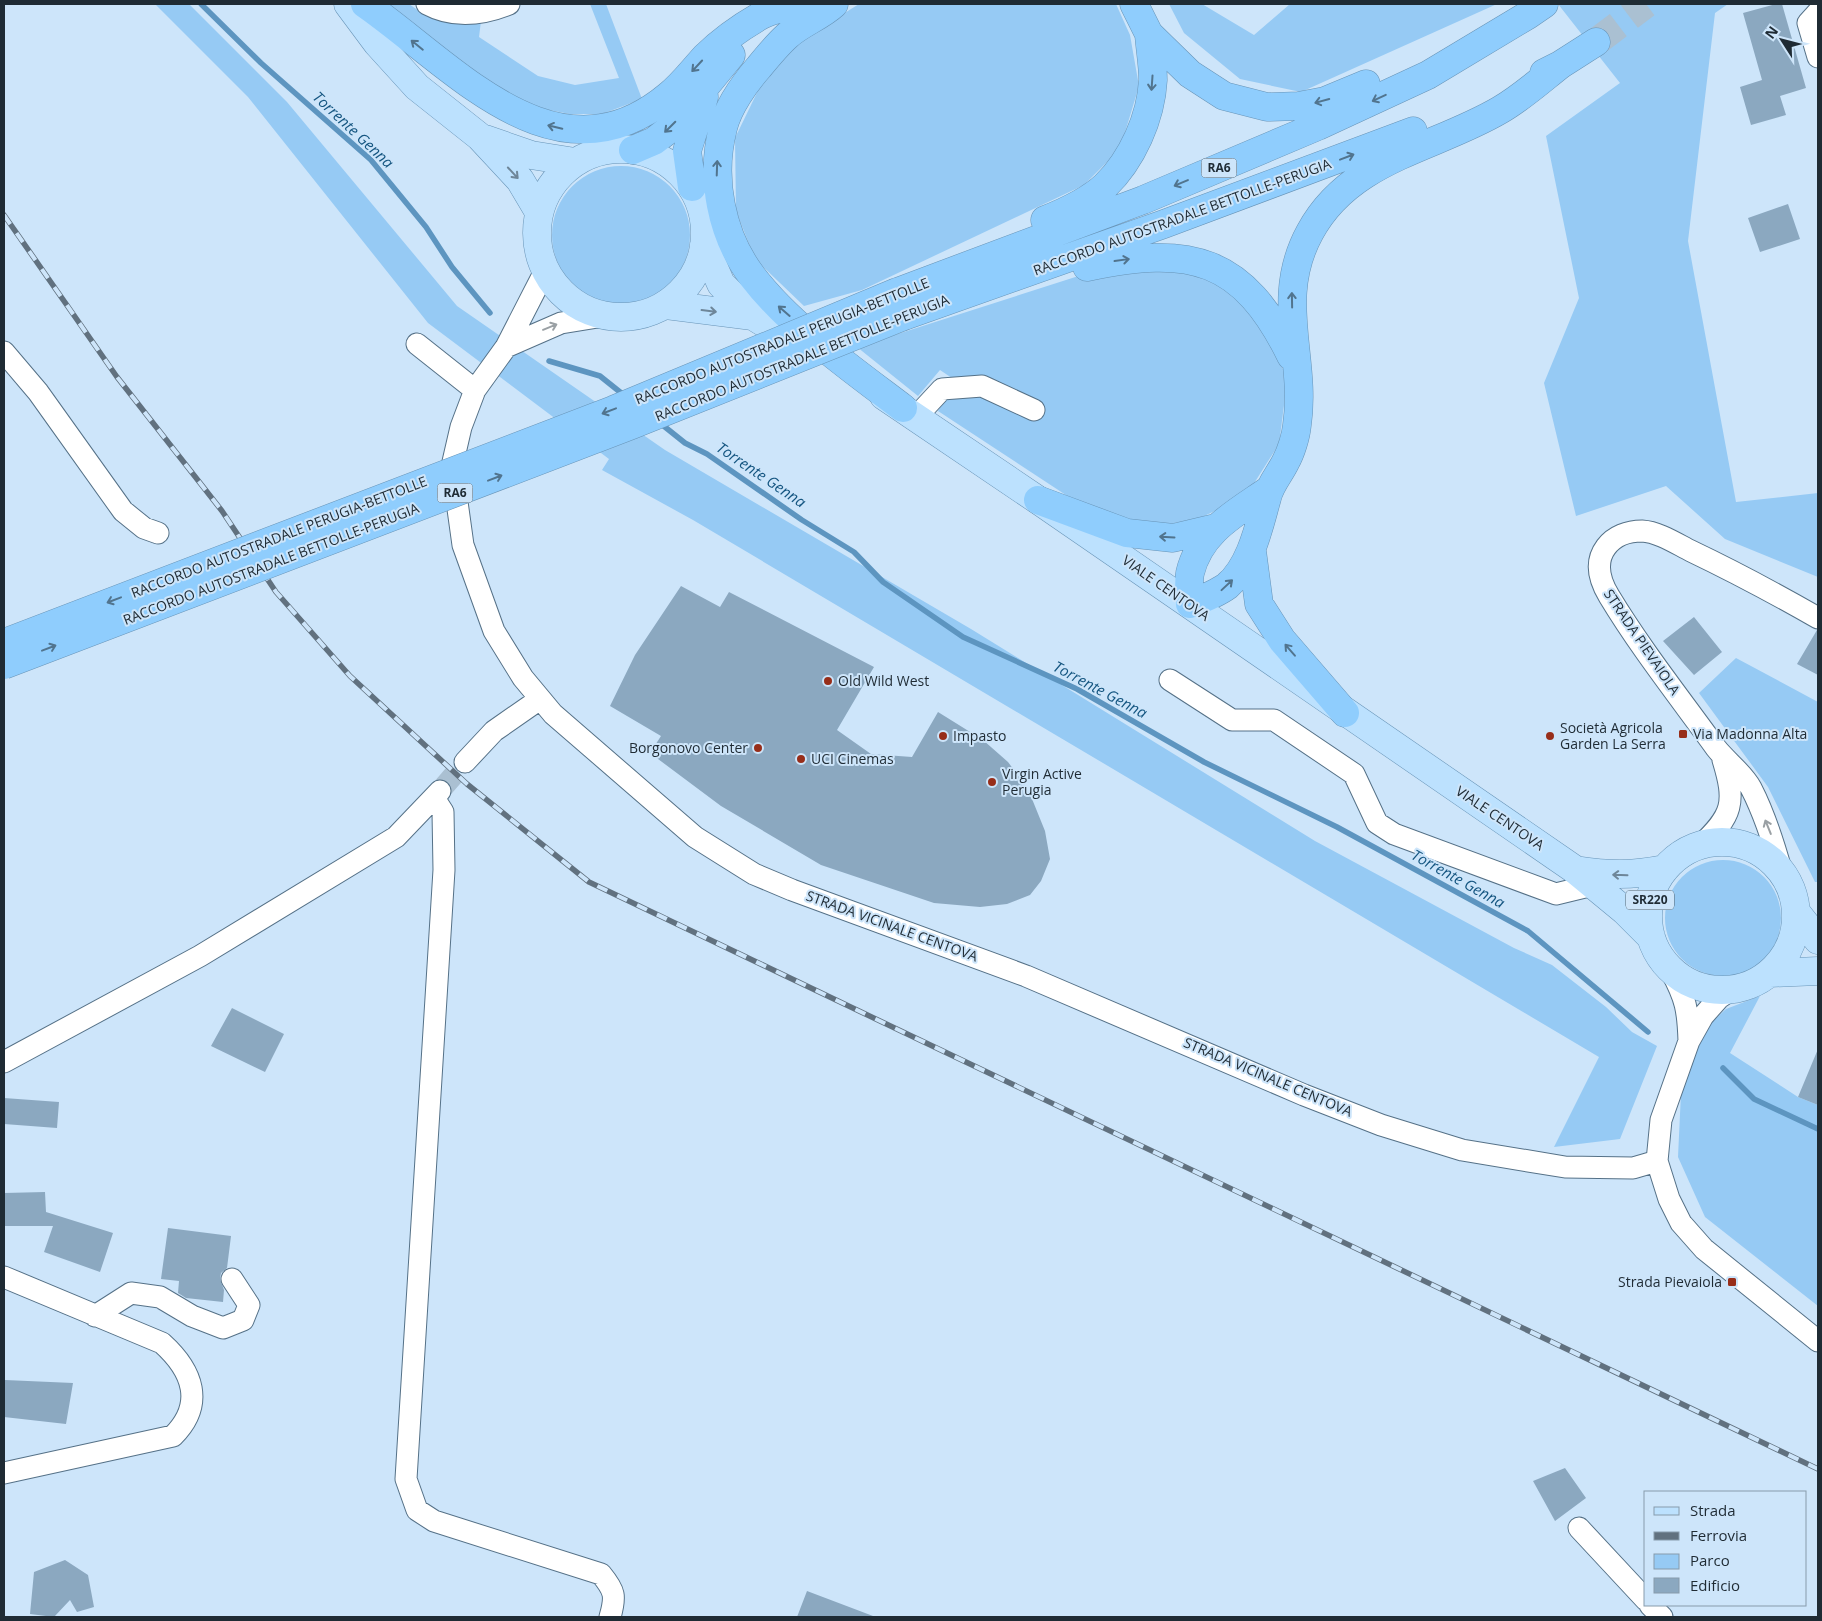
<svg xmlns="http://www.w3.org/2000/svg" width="1822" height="1621" font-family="'Open Sans',sans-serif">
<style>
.green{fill:#96caf4}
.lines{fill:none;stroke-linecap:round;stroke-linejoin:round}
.stream{stroke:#5d95c0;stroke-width:5.5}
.building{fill:#8ba8c0}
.minor-tunnel{stroke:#aac0d2;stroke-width:21;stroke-dasharray:21 11;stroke-linecap:butt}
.highway-tunnel{stroke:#aac0d2;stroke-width:28;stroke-dasharray:28 14;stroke-linecap:butt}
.minor-casing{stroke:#557187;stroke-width:23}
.major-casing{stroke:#6894b7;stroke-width:29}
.highway-casing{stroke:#6894b7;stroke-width:29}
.minor{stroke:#fff;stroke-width:21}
.major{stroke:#bce1fe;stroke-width:28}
.highway{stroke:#8fcdfd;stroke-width:28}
.rail-casing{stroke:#61717f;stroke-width:5.5}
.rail{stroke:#cde5fa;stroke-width:4;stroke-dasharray:11;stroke-linecap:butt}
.highway-bridge-casing{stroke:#6894b7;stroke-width:29;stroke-linecap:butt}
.highway-bridge{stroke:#8fcdfd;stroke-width:28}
.oneway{stroke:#51748e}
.oneway2{stroke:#6e8699}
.oneway3{stroke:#9aa0a4}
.poi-dot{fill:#972e1a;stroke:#cde5fa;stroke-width:2}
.labels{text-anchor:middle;stroke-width:4;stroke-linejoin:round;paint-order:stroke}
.shield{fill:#cde5fa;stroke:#53636f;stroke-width:1}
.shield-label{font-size:12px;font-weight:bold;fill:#1f2b34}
.street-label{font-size:14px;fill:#1f2b34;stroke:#cde5fa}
.poi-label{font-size:14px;fill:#1f2b34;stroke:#cde5fa;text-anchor:start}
.water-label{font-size:15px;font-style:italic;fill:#155681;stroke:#cde5fa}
</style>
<rect width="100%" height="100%" fill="#cde5fa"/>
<!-- green -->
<path class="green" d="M155,4H189L287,102L457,306L665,450L971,629L1315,841L1514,948L1552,965L1606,1007L1632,1032L1657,1046L1620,1139L1554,1147L1599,1057L693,520L602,470L609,459L428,323L248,97Z
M388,4H409L426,16L445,22L481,21L479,37L538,76L575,85L619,78L590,4H606L642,99L602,114H570L533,107L470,74Z
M859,4H1116L1130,35L1139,86L1120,149L1084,185L862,290L804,306L755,259L736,211L735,138L768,70L808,36Z
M1169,4H1202L1254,35L1290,4H1497L1301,92L1240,79L1184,33Z
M1558,4H1728L1715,13L1688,241L1736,502L1818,493V577L1725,539L1666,486L1576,516L1544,383L1579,298L1546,136L1620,83Z
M552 235a69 69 0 1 1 138 0a69 69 0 1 1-138 0Z
M1173,265L1223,285L1268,323L1287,382L1279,444L1246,496L1198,519L1150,527L1078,503L938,411L955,380L940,370L918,396L857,347L1091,272Z
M1736,658L1818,702V882H1815L1768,787L1699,693Z
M1665 918a58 58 0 1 1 116 0a58 58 0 1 1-116 0Z
M1760,996L1730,1053L1798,1097L1818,1105V1306L1705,1217L1678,1157L1681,1093L1700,1033L1726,1009Z"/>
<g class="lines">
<!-- stream -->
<path class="stream" d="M201,4L261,63L371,160L426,227L452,267L490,313
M549,361L600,376L625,396
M660,423L685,443L707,454L802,520L854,552L883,582L963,637L1077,689L1204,762L1337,827L1528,931L1648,1032
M1723,1068L1754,1099L1818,1129"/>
</g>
<!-- building -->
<path class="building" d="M1776,4H1782L1806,88L1780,96L1786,115L1751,125L1740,87L1762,80L1743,13Z
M1788,204L1800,239L1760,252L1748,218Z
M681,586L720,607L729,592L874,667L837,730L871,754L912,757L938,712L983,740L1008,762L1028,789L1045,831L1050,859L1041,881L1030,895L1007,904L980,907L934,903L821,865L721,806L650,753L661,736L610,706L635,655Z
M1694,617L1722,652L1694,675L1663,641Z
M1817,630H1818V675L1797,664Z
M232,1008L284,1034L265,1072L211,1046Z
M1818,1049V1105L1798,1097Z
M4,1098L59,1102L57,1128L4,1124Z
M45,1192L46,1212L113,1233L100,1272L44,1252L53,1226H4V1193Z
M168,1228L231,1236L227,1268L221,1273L220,1279L224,1290L223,1302L186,1298L178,1293L179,1281L161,1279Z
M5,1380L73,1383L66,1424L4,1417Z
M1565,1468L1586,1498L1555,1521L1533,1481Z
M65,1560L88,1575L94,1607L77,1612L70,1600L54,1617L30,1614L34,1572Z
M807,1591L873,1616L872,1617H797Z"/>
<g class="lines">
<!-- minor-tunnel -->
<path class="minor-tunnel" d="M440,791L465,762"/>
<!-- highway-tunnel -->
<path class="highway-tunnel" d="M1596,42L1646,4"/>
<!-- minor casing -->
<g class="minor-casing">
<path id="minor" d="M427,4C453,18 482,15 509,4
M1818,12L1808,23L1818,57
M545,271L506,347L475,390L461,427L452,466L463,545L494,631L523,678L553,714L695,837L754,874L792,890L1026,976L1304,1095L1381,1125L1462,1150L1565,1167L1633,1168L1657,1161
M417,344L475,390
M506,347L561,323L604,316
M4,352L38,392L123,511L144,528L158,533
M916,417L942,389L982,386L1034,410
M1170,680L1232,720H1274L1354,774L1377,823L1394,834L1556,894L1593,885
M465,762L494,731L540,699
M434,798L443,812L444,870L406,1479L417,1510L434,1521L601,1574C615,1591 616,1596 610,1617
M1700,846C1733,815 1736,803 1723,760
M1782,873C1774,844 1765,815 1751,788C1743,773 1726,761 1716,748C1680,698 1641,649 1609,596C1600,581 1594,563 1606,547C1614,536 1628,531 1642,531C1659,532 1677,544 1691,551C1735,572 1776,594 1818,618
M1671,971C1686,999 1688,1010 1689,1041
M1731,990L1719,998L1703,1016L1689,1041L1661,1120L1657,1161L1669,1199L1681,1223L1704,1249L1818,1341
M4,1062L200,956L396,837L440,791
M4,1277L162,1343C193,1371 205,1404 173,1436L4,1473
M95,1316L131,1293L160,1297L192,1316L223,1328L243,1320L249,1305L232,1279
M1579,1528L1646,1600
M1650,1605L1662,1617"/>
</g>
<!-- major casing -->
<g class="major-casing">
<path id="major" d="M348,4L377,43L417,87L480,137L520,180L539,212
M485,139L531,155L575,162
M537 233a84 84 0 1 1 168 0a84 84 0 1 1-168 0Z
M704,245L721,284L753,316L805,348
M666,305L753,316
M884,396L1038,500L1574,869L1625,911L1651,937
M1648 916a74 74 0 1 1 148 0a74 74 0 1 1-148 0Z
M1575,870C1609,875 1630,876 1665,869
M1796,912L1818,940
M1770,973L1818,971"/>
</g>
<!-- highway casing -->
<g class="highway-casing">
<path id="highway" d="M365,4C453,65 556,189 668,96C682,85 693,70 705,57C720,42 741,27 760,16C770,10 784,8 796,4
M834,4C820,17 801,23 787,36C777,45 768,56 759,67C745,83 728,107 723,128C710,178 721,235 752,276C790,326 853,370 903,408
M1134,4L1149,34L1190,74L1224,96L1267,107L1299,106L1325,101L1366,84
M1544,73L1560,65L1596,42
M633,150L654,141L671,128L731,55
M692,187L687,151L704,97
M1045,220C1065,212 1089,201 1105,186C1132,160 1151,118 1153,80C1153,65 1150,49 1149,34
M1087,267C1190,245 1243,257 1291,356
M897,292L1143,200L1318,126L1428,75L1528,15L1544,4
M904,316L1164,224L1413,131
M1269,490C1236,513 1200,531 1190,573C1188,583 1190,594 1190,604C1203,599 1216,594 1227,586C1251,566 1259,526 1267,498C1270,484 1280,474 1286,461C1291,452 1296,436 1297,425C1307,358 1273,299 1310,232C1350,158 1434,149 1500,110C1521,98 1541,80 1560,65
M1038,500L1127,533L1173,538L1215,528
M1252,551L1259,604L1282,640L1345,713"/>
</g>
<!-- minor -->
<use href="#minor" class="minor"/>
<!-- major -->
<use href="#major" class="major"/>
<!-- highway -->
<use href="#highway" class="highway"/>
<!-- rail casing -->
<g class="rail-casing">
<path id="rail" d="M4,215L117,377L222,511L276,592L350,676L467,784L589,882L1818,1469"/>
</g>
<!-- rail -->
<use href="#rail" class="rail"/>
<!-- highway-bridge casing -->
<g class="highway-bridge-casing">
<path id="highway-bridge" d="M4,643L613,410L897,292
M4,665L632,425L904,316"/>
</g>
<!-- highway-bridge -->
<use href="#highway-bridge" class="highway-bridge"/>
</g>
<!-- one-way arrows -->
<defs><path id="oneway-shaft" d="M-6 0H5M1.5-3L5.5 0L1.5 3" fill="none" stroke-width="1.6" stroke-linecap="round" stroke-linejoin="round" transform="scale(1.25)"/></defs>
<g class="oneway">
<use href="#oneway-shaft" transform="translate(417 45) rotate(-141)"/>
<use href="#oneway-shaft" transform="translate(697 66) rotate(133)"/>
<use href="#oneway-shaft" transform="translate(1152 83) rotate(94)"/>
<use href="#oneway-shaft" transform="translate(1379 98) rotate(155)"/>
<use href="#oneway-shaft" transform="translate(1322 101) rotate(165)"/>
<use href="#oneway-shaft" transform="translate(555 127) rotate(-167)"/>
<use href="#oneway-shaft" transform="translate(670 127) rotate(135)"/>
<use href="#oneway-shaft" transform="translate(1347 157) rotate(-21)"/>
<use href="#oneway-shaft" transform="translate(717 168) rotate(-88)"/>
<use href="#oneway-shaft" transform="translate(1181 183) rotate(157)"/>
<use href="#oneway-shaft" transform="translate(1122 260) rotate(-8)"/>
<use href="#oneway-shaft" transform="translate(1292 300) rotate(-91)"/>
<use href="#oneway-shaft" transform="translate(784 311) rotate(-139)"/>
<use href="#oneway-shaft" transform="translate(609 411) rotate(159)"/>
<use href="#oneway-shaft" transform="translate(495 478) rotate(-21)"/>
<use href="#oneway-shaft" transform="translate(1167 537) rotate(-177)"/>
<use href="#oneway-shaft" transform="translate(1227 585) rotate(-43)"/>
<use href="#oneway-shaft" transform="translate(114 600) rotate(159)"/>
<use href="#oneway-shaft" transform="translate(49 648) rotate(-21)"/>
<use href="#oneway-shaft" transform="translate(1290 650) rotate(-131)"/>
</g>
<g class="oneway2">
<use href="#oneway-shaft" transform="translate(513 173) rotate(47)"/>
<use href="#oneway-shaft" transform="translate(709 311) rotate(7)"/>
<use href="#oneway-shaft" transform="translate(1620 875) rotate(-178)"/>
</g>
<g class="oneway3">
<use href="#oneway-shaft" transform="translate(550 327) rotate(-22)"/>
<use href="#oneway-shaft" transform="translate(1768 827) rotate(-112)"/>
</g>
<!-- markers -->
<g class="poi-dot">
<circle cx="828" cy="681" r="5"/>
<rect x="1678" y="729" width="10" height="10" rx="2.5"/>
<circle cx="943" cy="736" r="5"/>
<circle cx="1550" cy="736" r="5"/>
<circle cx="758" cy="748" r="5"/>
<circle cx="801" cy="759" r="5"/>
<circle cx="992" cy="782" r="5"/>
<rect x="1727" y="1277" width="10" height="10" rx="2.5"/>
</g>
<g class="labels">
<!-- shield labels -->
<g class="shield">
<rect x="1201.5" y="158.5" width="35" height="19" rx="4"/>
<rect x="437.5" y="483.5" width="35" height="19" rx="4"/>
<rect x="1626" y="890.5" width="48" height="19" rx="4"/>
</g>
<g class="shield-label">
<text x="1219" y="172">RA6</text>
<text x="455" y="497">RA6</text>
<text x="1650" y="904">SR220</text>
</g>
<!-- street labels -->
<g class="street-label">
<text transform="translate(1182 217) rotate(-20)" y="5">RACCORDO AUTOSTRADALE BETTOLLE-PERUGIA</text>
<text transform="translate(782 341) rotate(-22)" y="5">RACCORDO AUTOSTRADALE PERUGIA-BETTOLLE</text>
<text transform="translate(802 358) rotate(-22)" y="5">RACCORDO AUTOSTRADALE BETTOLLE-PERUGIA</text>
<text transform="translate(279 537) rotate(-21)" y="5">RACCORDO AUTOSTRADALE PERUGIA-BETTOLLE</text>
<text transform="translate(271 564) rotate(-21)" y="5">RACCORDO AUTOSTRADALE BETTOLLE-PERUGIA</text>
<text transform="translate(1166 588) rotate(35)" y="5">VIALE CENTOVA</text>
<text transform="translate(1642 642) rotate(56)" y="5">STRADA PIEVAIOLA</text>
<text transform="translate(1500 818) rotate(34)" y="5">VIALE CENTOVA</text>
<text transform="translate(892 926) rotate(20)" y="5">STRADA VICINALE CENTOVA</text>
<text transform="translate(1268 1077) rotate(23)" y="5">STRADA VICINALE CENTOVA</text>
</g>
<!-- poi labels -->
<g class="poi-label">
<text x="838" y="686">Old Wild West</text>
<text x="1560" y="733">Società Agricola<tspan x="1560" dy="16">Garden La Serra</tspan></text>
<text x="1693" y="739">Via Madonna Alta</text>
<text x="953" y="741">Impasto</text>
<text x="748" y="753" text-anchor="end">Borgonovo Center</text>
<text x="811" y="764">UCI Cinemas</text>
<text x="1002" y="779">Virgin Active<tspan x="1002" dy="16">Perugia</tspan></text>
<text x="1722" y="1287" text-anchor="end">Strada Pievaiola</text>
</g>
<!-- water labels -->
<g class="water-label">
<text transform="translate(353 130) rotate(43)" y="5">Torrente Genna</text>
<text transform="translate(761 475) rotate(34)" y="5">Torrente Genna</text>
<text transform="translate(1100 690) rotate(28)" y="5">Torrente Genna</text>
<text transform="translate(1458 879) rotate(29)" y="5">Torrente Genna</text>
</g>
</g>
<!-- border -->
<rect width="1822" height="1621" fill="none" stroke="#1f2b34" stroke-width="10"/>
<!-- legend -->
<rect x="1644" y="1491" width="162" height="115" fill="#cde5fa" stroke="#879bab"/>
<rect x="1654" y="1507" width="25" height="8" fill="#bce1fe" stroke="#879bab"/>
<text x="1690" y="1516" font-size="15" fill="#1f2b34">Strada</text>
<rect x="1654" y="1532" width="25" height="8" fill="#61717f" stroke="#879bab"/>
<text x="1690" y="1541" font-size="15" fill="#1f2b34">Ferrovia</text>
<rect x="1654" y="1554" width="25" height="15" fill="#96caf4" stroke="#879bab"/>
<text x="1690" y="1566" font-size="15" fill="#1f2b34">Parco</text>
<rect x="1654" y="1578" width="25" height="15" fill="#8ba8c0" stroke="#879bab"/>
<text x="1690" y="1591" font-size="15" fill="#1f2b34">Edificio</text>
<!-- north arrow -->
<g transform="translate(1782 40) rotate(306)" stroke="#cde5fa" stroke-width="4" paint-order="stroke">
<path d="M0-4L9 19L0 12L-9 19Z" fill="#1f2b34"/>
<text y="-8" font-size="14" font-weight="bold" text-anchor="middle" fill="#1f2b34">N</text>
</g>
</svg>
